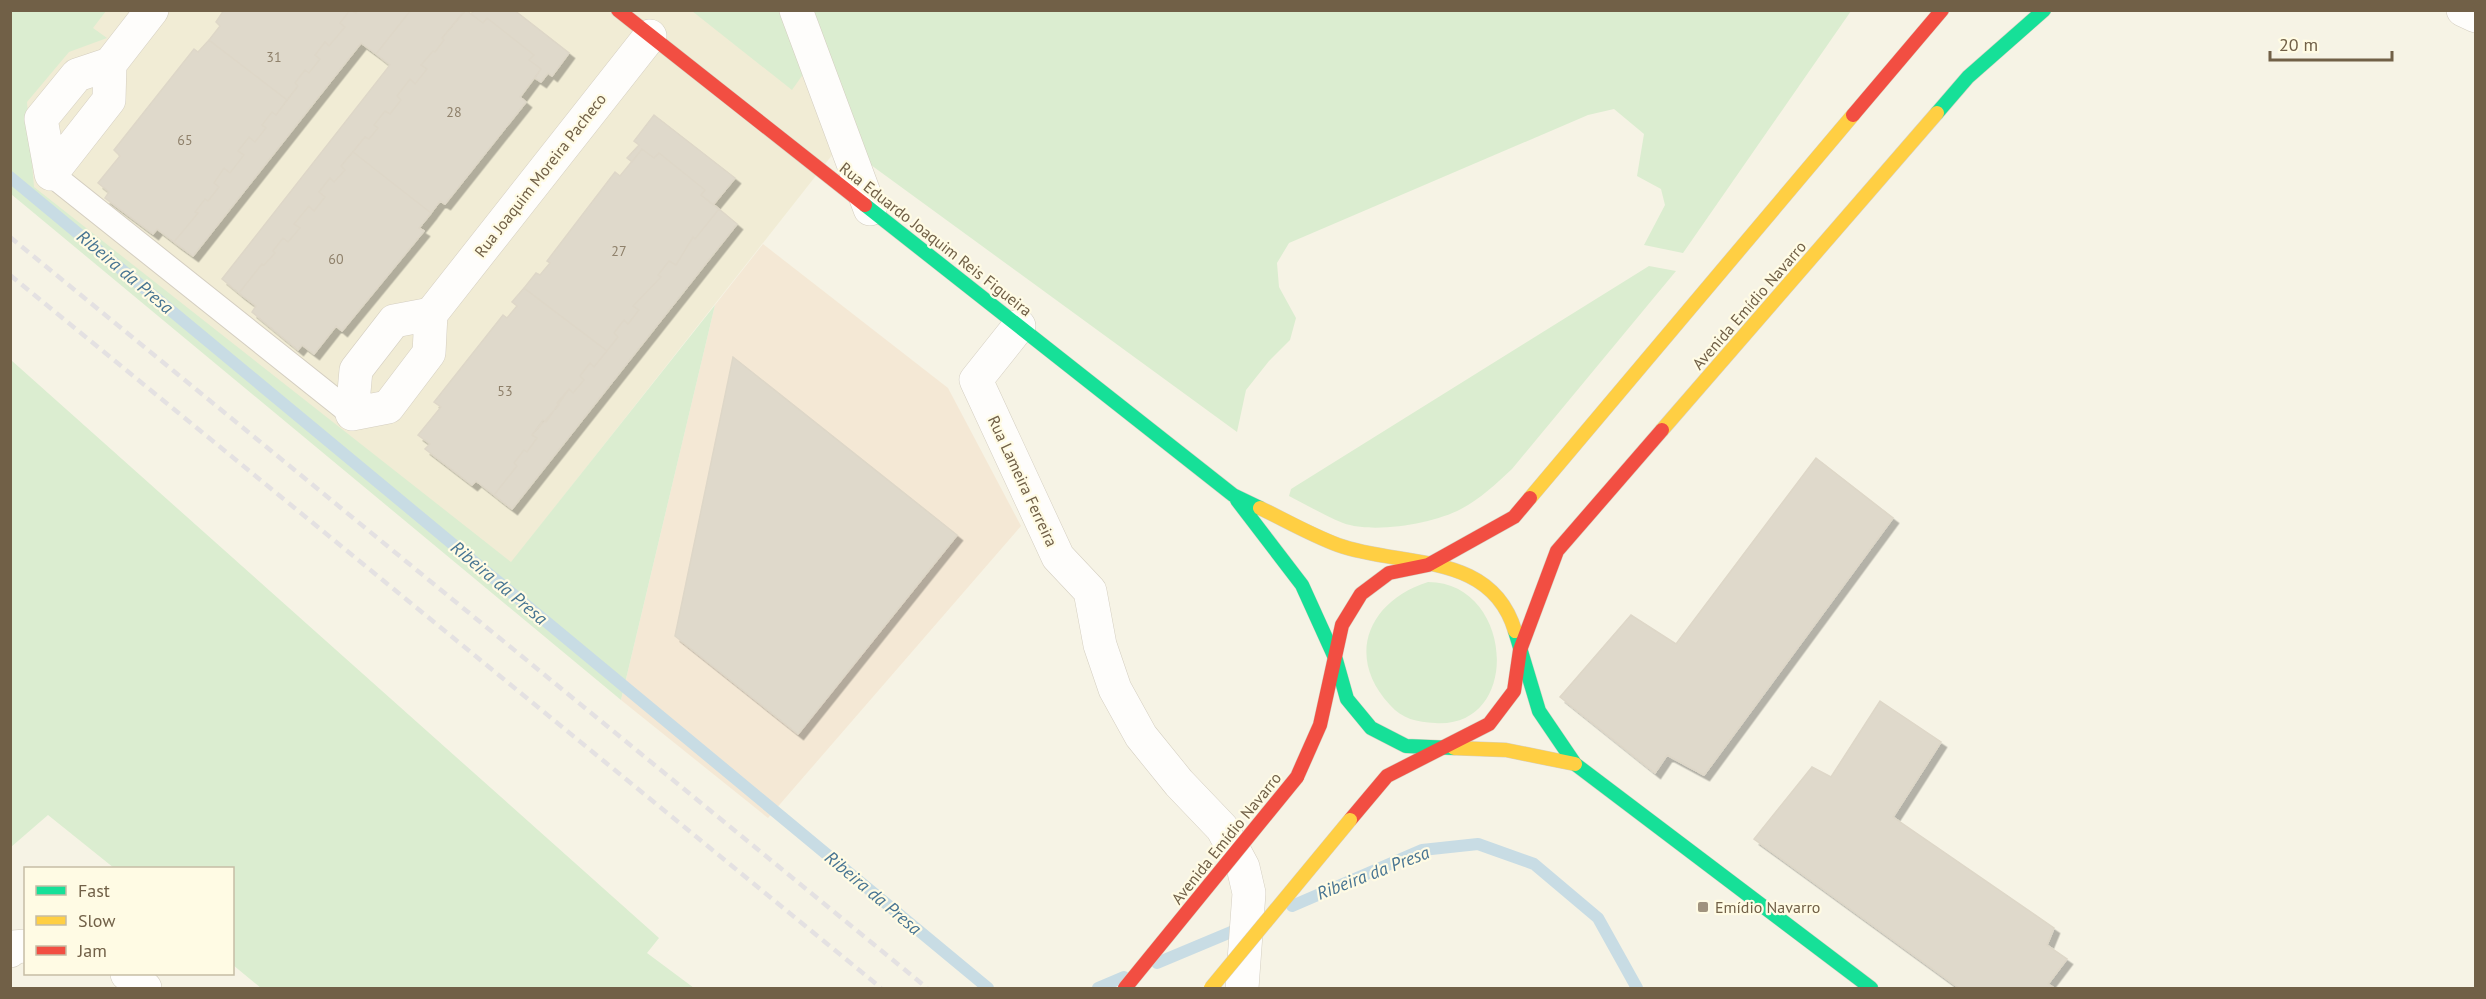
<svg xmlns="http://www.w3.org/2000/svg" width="2486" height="999" font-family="'PT Sans',sans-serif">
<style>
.residential{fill:#f1ecd5}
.commercial{fill:#f4e8d5}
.green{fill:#dbedd0}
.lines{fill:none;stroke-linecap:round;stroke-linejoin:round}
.stream{stroke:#c8dce4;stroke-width:12}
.building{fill:#dfd9cb;stroke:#ded7c8;stroke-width:1.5;filter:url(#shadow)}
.lane-casing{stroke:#d4cec0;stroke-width:26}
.street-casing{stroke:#d4cec0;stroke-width:34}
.fast-casing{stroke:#d6d0c2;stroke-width:15}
.slow-casing{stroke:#d6d0c2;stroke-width:15}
.jam-casing{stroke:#d6d0c2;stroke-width:15}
.lane{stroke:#fefdfb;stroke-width:24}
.street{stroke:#fefdfb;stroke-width:33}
.fast{stroke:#16e098;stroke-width:14}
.slow{stroke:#ffcf43;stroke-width:14}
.jam{stroke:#f24e42;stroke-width:14}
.rail{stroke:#e4e1e2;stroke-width:4.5;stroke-dasharray:9 6;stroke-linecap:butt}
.slow-bridge-casing{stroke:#d6d0c2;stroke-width:15;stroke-linecap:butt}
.jam-bridge-casing{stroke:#d6d0c2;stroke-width:15;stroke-linecap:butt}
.slow-bridge{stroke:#ffcf43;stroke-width:14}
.jam-bridge{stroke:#f24e42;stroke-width:14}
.poi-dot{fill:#a0937e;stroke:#fffbe4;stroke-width:2}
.labels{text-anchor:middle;stroke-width:4.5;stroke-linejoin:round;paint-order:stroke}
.number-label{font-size:14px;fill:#8f816b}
.street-label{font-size:16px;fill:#716047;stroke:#fffbe4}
.poi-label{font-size:16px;fill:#716047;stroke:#fffbe4;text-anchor:start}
.water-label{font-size:18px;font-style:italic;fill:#477492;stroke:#fffbe4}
</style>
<defs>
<filter id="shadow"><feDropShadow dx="5.5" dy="5.5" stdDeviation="0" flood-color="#0004"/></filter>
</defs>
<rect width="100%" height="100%" fill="#f6f3e5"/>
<!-- residential -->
<path class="residential" d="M10,11H796L844,140L511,563L11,194Z"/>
<!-- commercial -->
<path class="commercial" d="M763,244L948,388L1021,526L768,818L621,700L715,305Z"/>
<!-- green -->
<path class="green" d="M10,11H106L93,28L107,38L69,52L27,102L34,187L511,562L715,305L621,700L11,194Z
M692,11H783L806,70L792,90Z
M812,11H1851L1683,253L1644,245L1665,205L1661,189L1637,176L1644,134L1614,109L1588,115L1289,243L1277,263L1279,287L1296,318L1290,340L1269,361L1246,390L1237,432L860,157Z
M1649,266L1676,271L1512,469C1497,483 1480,499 1461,509C1433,524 1373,534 1343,523C1325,516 1307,505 1289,496L1291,489Z
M11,360L659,938L647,953L694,988H261L233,965L232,868H114L48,815L11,847Z
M1428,582C1514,582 1523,729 1435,723C1417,722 1402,719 1390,705C1345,657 1368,601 1428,582Z"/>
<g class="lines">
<!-- stream -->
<path class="stream" d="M10,177L988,988
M1292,906L1422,850L1478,844L1534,864L1598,918L1637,988
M1157,963L1243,927
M1098,988L1124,977"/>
</g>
<!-- building -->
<path class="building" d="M224,10H350L340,23L345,27L329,46L325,42L315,55L320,59L309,73L305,70L295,83L298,86L287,100L209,40L220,26L216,22Z
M350,10L356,13L358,10H411L376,54L361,43L193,256L174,242L198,213L195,212L205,199L208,201L219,187L214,183L224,168L230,173L244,155L238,151L249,137L255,142L266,128L262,125L272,112L276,115L298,86L295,83L305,70L309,73L320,59L315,55L325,42L329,46L345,27L340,23Z
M411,10H465L442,38L444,40L435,52L433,51L421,65L427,69L415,84L410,79L397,96L401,100L390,114L385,111L374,125L378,128L369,139L365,137L341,166L345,170L334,182L330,178L319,192L325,197L314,211L309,206L294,224L300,228L288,242L283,238L273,251L275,253L264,265L262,264L239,293L222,279L390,65L376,54Z
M466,10L483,23L487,18L534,55L529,60L541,69L520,97L526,102L445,204L440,201L431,213L353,152L365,137L369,139L378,128L374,125L385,111L390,114L401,100L397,96L410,79L415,84L427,69L421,65L433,51L435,52L444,40L442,38Z
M474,10H514L569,53L552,76L548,73L541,82L535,78L541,69L529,60L534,55L487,18L483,23L471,14Z
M209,40L287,100L276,115L272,112L262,125L266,128L255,142L249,137L238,151L244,155L230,173L224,168L214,183L219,187L208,201L205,199L195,212L198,213L174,242L157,229L153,234L105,198L109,192L98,183L120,156L114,150L194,49L198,52Z
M654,115L735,178L713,205L701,195L705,190L659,153L654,158L642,149L632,162L627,158L639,145L634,141Z
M642,149L654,158L659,153L705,190L701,195L719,209L695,239L693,237L676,265L669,261L658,275L661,277L633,306L639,310L628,324L624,320L614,333L618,337L607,351L524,288L536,273L540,275L550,263L547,261L615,172L620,176Z
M353,152L431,213L419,228L424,231L342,331L336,326L314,354L302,345L298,350L252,312L256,306L239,293L262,264L264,265L275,253L273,251L283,238L288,242L300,228L294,224L309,206L314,211L325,197L319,192L330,178L334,182L345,170L341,166Z
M719,209L737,224L512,509L494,495L517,466L514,463L524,450L527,452L537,438L532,435L559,405L557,403L569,389L573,393L584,380L580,376L590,363L594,367L618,337L614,333L624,320L628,324L639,310L633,306L661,277L658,275L669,261L676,265L693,237L695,239Z
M524,288L607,351L594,367L590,363L580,376L584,380L573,393L569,389L546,422L543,420L532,435L537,438L527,452L524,450L514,463L517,466L494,495L476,481L472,485L425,449L430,444L418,435L441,407L434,402L503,315L507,318L517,306L512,302Z
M733,357L957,535L798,734L675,636Z
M1816,458L1893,518L1704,775L1667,755L1655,773L1560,697L1631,615L1676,644Z
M1880,701L1941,742L1893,817L2054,928L2047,945L2067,959L2048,984L2054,988H1959L1754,839L1812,767L1831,777Z"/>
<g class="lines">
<!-- lane casing -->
<g class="lane-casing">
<path id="lane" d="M51,174L352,414"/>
</g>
<!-- street casing -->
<g class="street-casing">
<path id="street" d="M796,10L870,209
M2463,10L2476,16
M110,64L109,100L51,174L41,119L77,75Z
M110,64L152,10
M431,314L650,36
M431,314L429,353L388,407L352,414L356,370L394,321Z
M1019,326L976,380L1058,557L1090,591L1100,645L1115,689L1141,736L1179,783L1222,828L1243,867L1249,893L1242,988
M10,951L13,947L26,946
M127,974L145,988"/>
</g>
<!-- fast casing -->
<g class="fast-casing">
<path id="fast" d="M1937,113L1968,77L2044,10
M865,205L1233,495L1260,508
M1237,500L1302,585L1336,660L1347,699L1371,728L1406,746L1454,748
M1515,631L1539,711L1575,764L1871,988"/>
</g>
<!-- slow casing -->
<g class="slow-casing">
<path id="slow" d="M1662,430L1937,113
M1530,498L1853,115
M1260,508C1285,520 1311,535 1338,545C1402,568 1491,550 1515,631
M1454,748L1506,750L1575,764"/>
</g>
<!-- jam casing -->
<g class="jam-casing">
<path id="jam" d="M618,10L865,205
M1853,115L1942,10
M1297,777L1320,725L1342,625L1361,594L1389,573L1428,565L1514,517L1530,498
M1350,820L1387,776L1489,724L1514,691L1520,650L1557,551L1662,430"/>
</g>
<!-- lane -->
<use href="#lane" class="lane"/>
<!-- street -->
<use href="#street" class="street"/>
<!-- fast -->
<use href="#fast" class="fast"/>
<!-- slow -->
<use href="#slow" class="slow"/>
<!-- jam -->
<use href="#jam" class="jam"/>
<!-- rail -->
<path class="rail" d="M10,237L927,988
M10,275L881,988"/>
<!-- slow-bridge casing -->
<g class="slow-bridge-casing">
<path id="slow-bridge" d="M1211,988L1350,820"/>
</g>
<!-- jam-bridge casing -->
<g class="jam-bridge-casing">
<path id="jam-bridge" d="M1125,988L1297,777"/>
</g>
<!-- slow-bridge -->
<use href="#slow-bridge" class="slow-bridge"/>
<!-- jam-bridge -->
<use href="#jam-bridge" class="jam-bridge"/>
</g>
<!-- markers -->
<rect class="poi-dot" x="1697" y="901" width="12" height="12" rx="3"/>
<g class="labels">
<!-- number labels -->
<g class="number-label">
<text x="274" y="62">31</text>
<text x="454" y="117">28</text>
<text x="185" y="145">65</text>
<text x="619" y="256">27</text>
<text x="336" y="264">60</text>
<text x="505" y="396">53</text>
</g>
<!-- street labels -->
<g class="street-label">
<text transform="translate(540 175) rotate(-52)" y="6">Rua Joaquim Moreira Pacheco</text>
<text transform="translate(936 239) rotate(38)" y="6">Rua Eduardo Joaquim Reis Figueira</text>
<text transform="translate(1749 305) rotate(-49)" y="6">Avenida Emídio Navarro</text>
<text transform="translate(1023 481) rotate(65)" y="6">Rua Lameira Ferreira</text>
<text transform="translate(1226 838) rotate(-51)" y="6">Avenida Emídio Navarro</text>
</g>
<!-- poi labels -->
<g class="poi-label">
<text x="1715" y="913">Emídio Navarro</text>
</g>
<!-- water labels -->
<g class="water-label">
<text transform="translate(125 272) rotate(40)" y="6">Ribeira da Presa</text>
<text transform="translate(499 583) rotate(40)" y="6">Ribeira da Presa</text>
<text transform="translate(1373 873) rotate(-21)" y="6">Ribeira da Presa</text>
<text transform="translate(873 893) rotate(40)" y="6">Ribeira da Presa</text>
</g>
</g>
<!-- border -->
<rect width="2486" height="999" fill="none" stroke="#716047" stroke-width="24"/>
<!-- legend -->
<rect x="24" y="867" width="210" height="108" fill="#fffbe4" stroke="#c6bda5" stroke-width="1.5"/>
<rect x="36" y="886" width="30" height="9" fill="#16e098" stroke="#c6bda5" stroke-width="1.5"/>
<text x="78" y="897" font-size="18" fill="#716047">Fast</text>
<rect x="36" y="916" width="30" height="9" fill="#ffcf43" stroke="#c6bda5" stroke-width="1.5"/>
<text x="78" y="927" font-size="18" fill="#716047">Slow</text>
<rect x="36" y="946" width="30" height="9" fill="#f24e42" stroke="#c6bda5" stroke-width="1.5"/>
<text x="78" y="957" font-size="18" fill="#716047">Jam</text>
<!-- scale -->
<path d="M2270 51v9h122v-9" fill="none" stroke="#716047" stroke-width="3"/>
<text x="2279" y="51" font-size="18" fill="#716047" stroke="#fffbe4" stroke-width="4.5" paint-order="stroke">20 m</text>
</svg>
